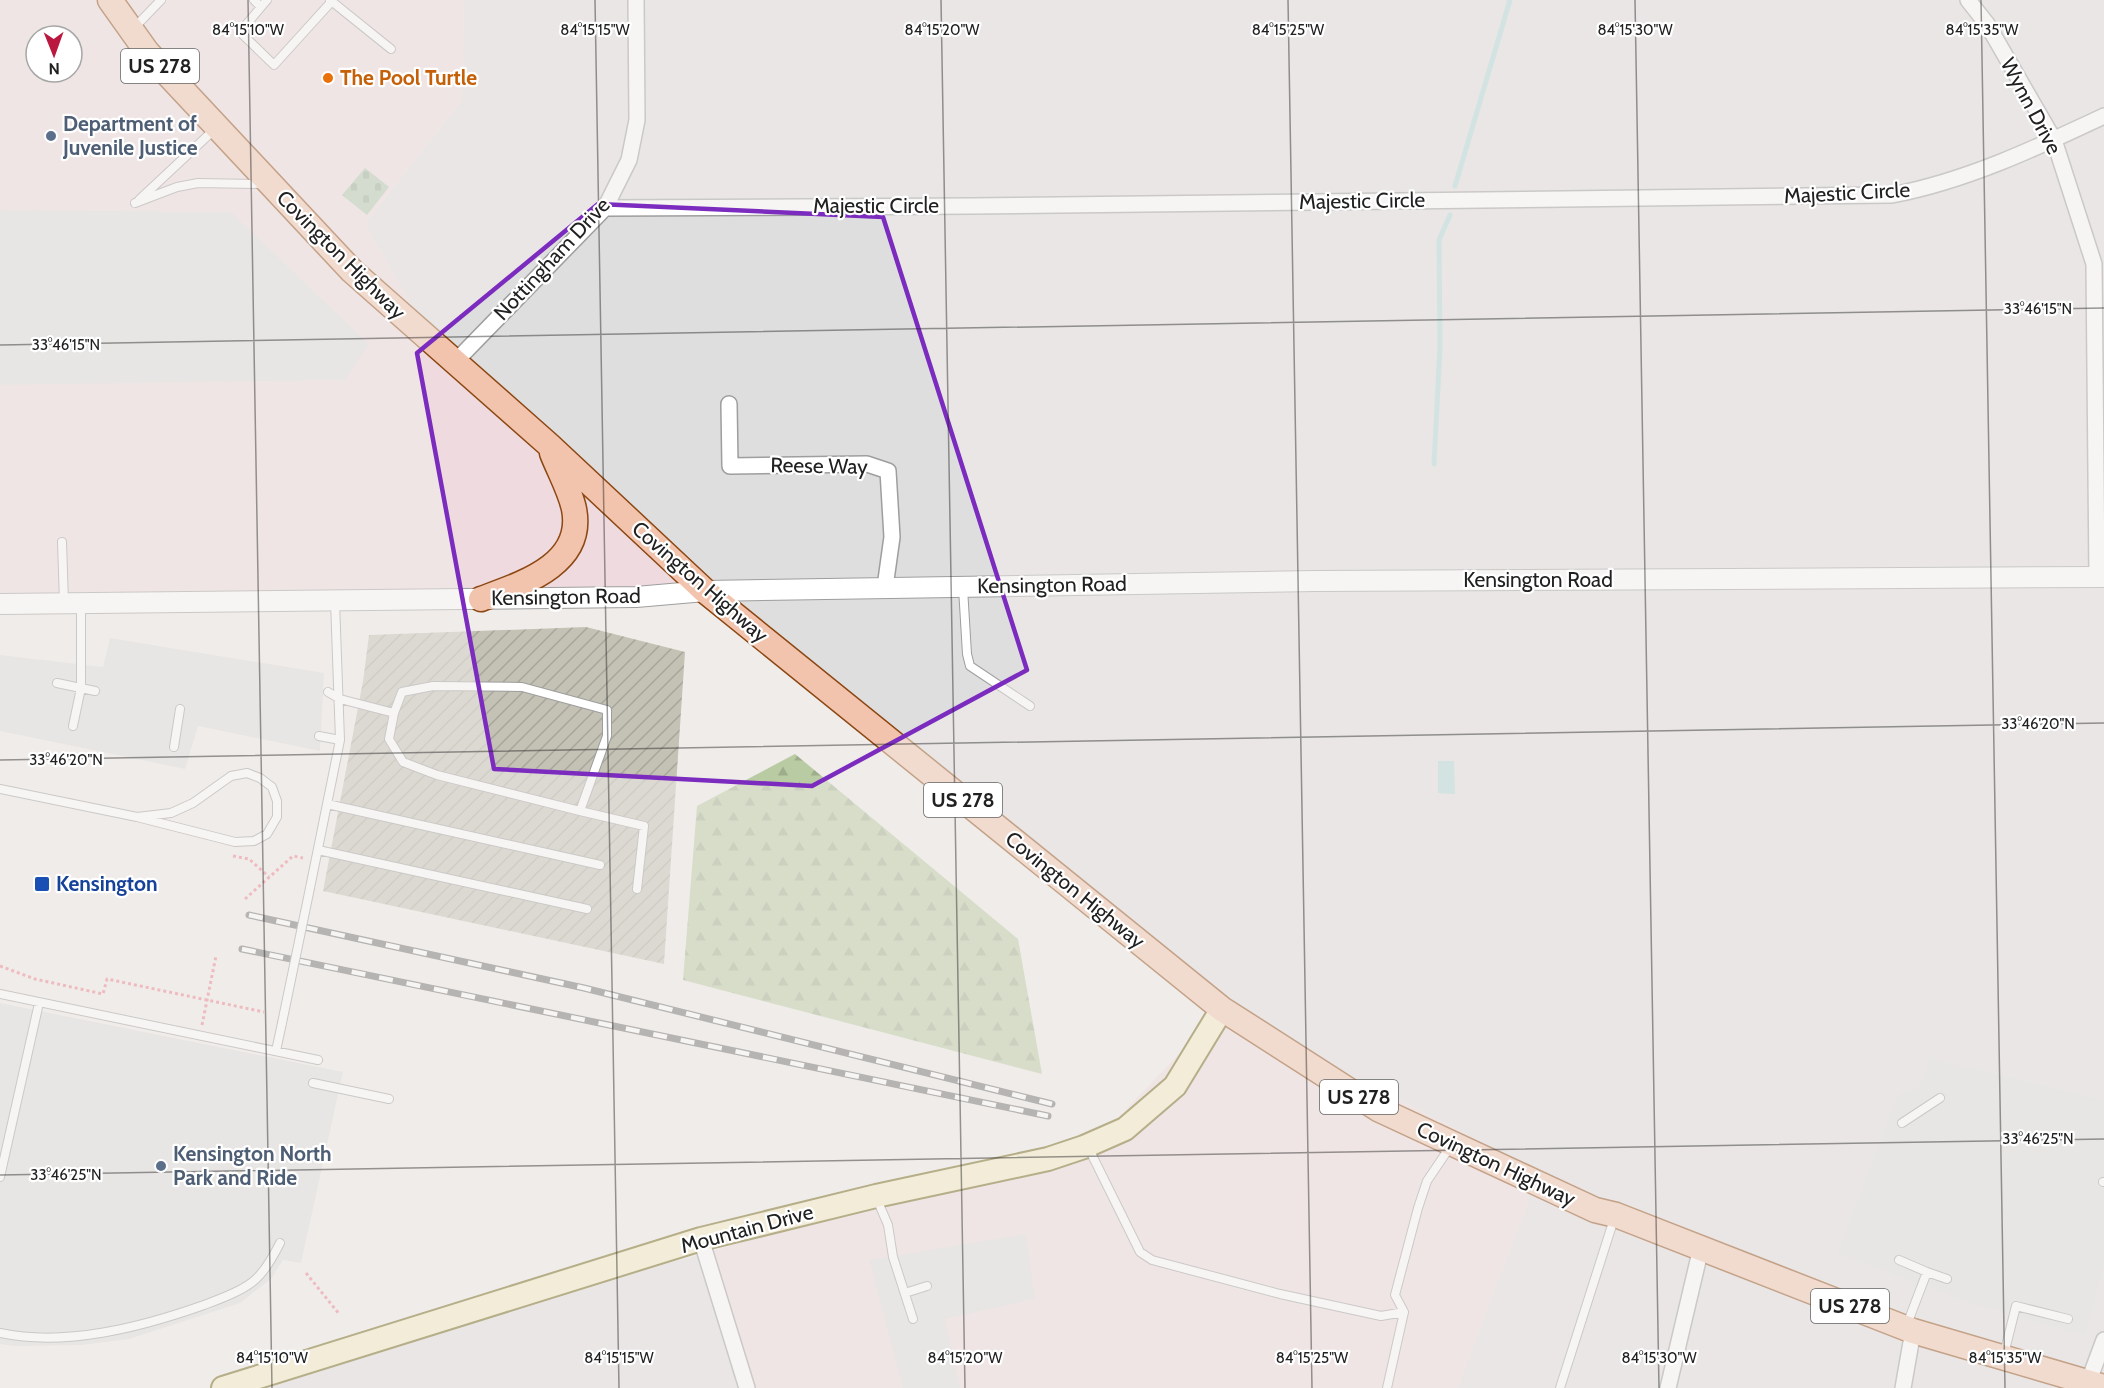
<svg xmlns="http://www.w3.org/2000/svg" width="2104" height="1388" font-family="Cabin,sans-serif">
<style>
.residential{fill:#dfdedf}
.commercial{fill:#efdbdf;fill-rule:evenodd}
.construction{fill:url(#construction-furrows)}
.forest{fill:url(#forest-firs)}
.cemetery{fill:url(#cemetery-stones)}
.parking{fill:#ddd}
.water{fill:#afd8d8}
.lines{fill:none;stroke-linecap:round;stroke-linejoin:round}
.stream{stroke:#afd8d8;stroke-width:5}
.service-casing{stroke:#9e9e9e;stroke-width:10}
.minor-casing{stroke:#9e9e9e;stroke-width:18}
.tertiary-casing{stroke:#9e9e9e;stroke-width:22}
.secondary-casing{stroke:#6e6313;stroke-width:26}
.primary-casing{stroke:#8c4712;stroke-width:27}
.path{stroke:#ea818e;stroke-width:3;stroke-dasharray:3 3;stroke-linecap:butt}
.service{stroke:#fff;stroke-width:8}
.minor{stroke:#fff;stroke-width:15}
.tertiary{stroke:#fff;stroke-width:20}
.secondary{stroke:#f3eac5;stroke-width:22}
.primary{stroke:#f2c4ad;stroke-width:24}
.rail-casing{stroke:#6f6f6f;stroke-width:7}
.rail{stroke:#fff;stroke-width:4.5;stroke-dasharray:14;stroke-linecap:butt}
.service-bridge-casing{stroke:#9e9e9e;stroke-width:10;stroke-linecap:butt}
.service-bridge{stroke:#fff;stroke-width:8}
.marked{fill:none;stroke:#7b2cbf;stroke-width:4.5;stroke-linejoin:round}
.ticks{fill:none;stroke:#212121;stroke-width:1.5;stroke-opacity:0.45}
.food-dot{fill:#e8710a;stroke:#fff;stroke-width:2}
.service-dot{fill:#5c6f8a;stroke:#fff;stroke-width:2}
.transit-dot{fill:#1a4fb4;stroke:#fff;stroke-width:2}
.labels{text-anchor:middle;stroke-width:4.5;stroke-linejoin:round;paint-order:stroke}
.shield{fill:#fff;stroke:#646464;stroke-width:1.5}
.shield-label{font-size:20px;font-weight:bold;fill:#212121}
.food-label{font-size:21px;font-weight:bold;fill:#c56008;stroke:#fff;text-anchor:start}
.street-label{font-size:21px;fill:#212121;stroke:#fff}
.service-label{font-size:21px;font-weight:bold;fill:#4e5e75;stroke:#fff;text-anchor:start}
.transit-label{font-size:21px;font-weight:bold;fill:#164399;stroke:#fff;text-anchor:start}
.ticks-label{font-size:15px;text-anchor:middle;fill:#212121;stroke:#fff;stroke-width:4.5;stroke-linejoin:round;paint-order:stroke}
</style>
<defs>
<pattern id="construction-furrows" width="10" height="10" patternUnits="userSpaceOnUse" patternTransform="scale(1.5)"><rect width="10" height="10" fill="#c4c1b5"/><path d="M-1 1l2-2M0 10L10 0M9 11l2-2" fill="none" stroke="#a8a69b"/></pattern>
<pattern id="forest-firs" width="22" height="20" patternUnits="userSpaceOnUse" patternTransform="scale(1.5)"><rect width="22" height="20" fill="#b8cba3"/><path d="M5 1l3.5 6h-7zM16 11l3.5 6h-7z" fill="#9eae8c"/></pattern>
<pattern id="cemetery-stones" width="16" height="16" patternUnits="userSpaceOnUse" patternTransform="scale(1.5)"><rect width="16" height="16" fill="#afc7ad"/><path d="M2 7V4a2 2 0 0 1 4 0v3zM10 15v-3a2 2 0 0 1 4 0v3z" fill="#96ab95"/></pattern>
</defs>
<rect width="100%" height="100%" fill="#f0ece9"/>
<!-- residential -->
<path class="residential" d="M464,0H2104V1388H1457L1527,1205L1534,1169L1222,1009L448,369L365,224L462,100Z
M698,1255L743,1388H220L313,1360Z"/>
<!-- commercial -->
<path class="commercial" d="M0,0H464L462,100L365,224L448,369L705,591L0,613ZM36,36H72V72H36Z
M1222,1009L1534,1169L1527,1205L1457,1388H743L698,1255L1092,1145Z"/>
<!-- construction -->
<path class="construction" d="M586,627L685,652L664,964L323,891L363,681L369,635Z"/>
<!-- forest -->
<path class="forest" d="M795,754L1018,939L1042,1074L683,980L697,806Z"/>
<!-- cemetery -->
<path class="cemetery" d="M365,168L389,187L367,215L342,195Z"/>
<!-- parking -->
<path class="parking" d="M0,210L231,212L369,344L345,380L0,385Z
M110,638L324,673L320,751L198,726L185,769L0,731V655L103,667Z
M0,1003L343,1072L301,1263L283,1260L271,1279L240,1303L129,1339L82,1345L14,1346L0,1344Z
M1930,1059L2104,1101V1264L2085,1335L1972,1303L1838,1253L1898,1095L1919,1088Z
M1026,1234L1035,1299L945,1319L960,1388H903L869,1260Z"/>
<!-- water -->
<path class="water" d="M1438,761H1454L1455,794L1438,793Z"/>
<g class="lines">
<!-- stream -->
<path class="stream" d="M1455,186L1510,0
M1434,464L1440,347L1439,240L1450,215"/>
<!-- service casing -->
<g class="service-casing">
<path id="service" d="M254,0L261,7L267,0
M330,0L391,49
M261,7L240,32L274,65L332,1
M133,29L161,0
M139,200L216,128
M135,203L177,187L198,183L263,184
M62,542L64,602
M963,588L967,654L970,666L1030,706
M57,683L95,691
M328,692L340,699L394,713L402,692L433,686L522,687L607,710V736L580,811L437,775L403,762L389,739L394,713
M73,726L81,688V603
M319,736L340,740
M174,747L180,709
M0,789L137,817L235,842L254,841L267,834L277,817V801L272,787L260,778L247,773L231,776L193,803L171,813L137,817
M327,804L600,865
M580,811L644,826L637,889
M318,850L587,909
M310,888L340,740L335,602
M0,994L318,1060
M276,1051L282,1023
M313,1083L389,1099
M1902,1123L1940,1098
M1088,1147L1140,1252L1152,1260L1280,1294L1381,1316L1404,1312
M0,1177L39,1003
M2103,1182H2104
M876,1197L888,1225L893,1257L913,1319
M1899,1260L1927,1272
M905,1293L927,1286
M1906,1327L1927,1272L1947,1279
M0,1333C66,1347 142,1327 204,1305C220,1299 245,1290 257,1278C267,1268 274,1255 280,1243
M2004,1354L2016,1306L2068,1319
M1387,1388L1404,1312L1395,1295L1418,1208L1427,1181L1450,1147
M1560,1388L1614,1219"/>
</g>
<!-- minor casing -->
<g class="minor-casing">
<path id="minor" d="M1968,0L1987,24L2054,140L2094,264L2097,577
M605,208L972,206L1892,195C1966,181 2036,148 2104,116
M454,363L605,208L629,160L637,120L636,0
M729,404L730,466L867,464L888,471L892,537L885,587
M701,1239L747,1388
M2088,1383L2104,1340
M1668,1388L1701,1248
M1903,1388L1913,1331"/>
</g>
<!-- tertiary casing -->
<g class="tertiary-casing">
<path id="tertiary" d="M0,604L636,597L705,591L1316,581L2104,577"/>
</g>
<!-- secondary casing -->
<g class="secondary-casing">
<path id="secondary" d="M223,1388L701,1239L876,1196L1048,1159L1084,1147L1125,1129L1175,1086L1222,1009"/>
</g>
<!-- primary casing -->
<g class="primary-casing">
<path id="primary" d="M110,0L147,52L352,271L549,445L705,591L1222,1009L1378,1109L1595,1210L1616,1215L1913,1331L2104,1387
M481,599C521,584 585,565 574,509C570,490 559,471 552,453"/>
</g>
<!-- path -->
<path class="path" d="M233,856L249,859L269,877
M245,899L293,856L303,858
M0,966L35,979L103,994L107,979L264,1012
M202,1025L216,956
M306,1273L340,1315"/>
<!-- service -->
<use href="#service" class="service"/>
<!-- minor -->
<use href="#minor" class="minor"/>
<!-- tertiary -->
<use href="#tertiary" class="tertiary"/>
<!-- secondary -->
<use href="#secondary" class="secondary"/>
<!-- primary -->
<use href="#primary" class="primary"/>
<!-- rail casing -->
<g class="rail-casing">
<path id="rail" d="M249,915L584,988L1052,1104
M242,949L1048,1116"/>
</g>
<!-- rail -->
<use href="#rail" class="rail"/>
<!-- service-bridge casing -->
<g class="service-bridge-casing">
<path id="service-bridge" d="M282,1023L310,888"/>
</g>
<!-- service-bridge -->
<use href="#service-bridge" class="service-bridge"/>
</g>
<!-- marked area -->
<path d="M0 0H2104V1388H0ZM598,204L883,217L1027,670L812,786L494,769L417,353Z" fill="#f0ece9" fill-opacity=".55" fill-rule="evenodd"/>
<path class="marked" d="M598,204L883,217L1027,670L812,786L494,769L417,353Z"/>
<!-- ticks -->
<path class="ticks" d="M248,0L272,1388M595,0L619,1388M941,0L965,1388M1288,0L1312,1388M1635,0L1659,1388M1981,0L2005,1388M0,345L2104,308M0,760L2104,723M0,1175L2104,1139"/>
<!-- markers -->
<circle class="food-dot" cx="328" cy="78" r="6"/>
<g class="service-dot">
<circle cx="51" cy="136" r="6"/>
<circle cx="161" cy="1166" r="6"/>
</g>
<rect class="transit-dot" x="34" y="876" width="16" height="16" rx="3"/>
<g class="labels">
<!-- shield labels -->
<g class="shield">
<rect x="121" y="49" width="78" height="34" rx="4.5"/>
<rect x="924" y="783" width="78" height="34" rx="4.5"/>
<rect x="1320" y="1080" width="78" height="34" rx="4.5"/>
<rect x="1811" y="1289" width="78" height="34" rx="4.5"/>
</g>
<g class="shield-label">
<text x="160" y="73">US 278</text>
<text x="963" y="807">US 278</text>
<text x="1359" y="1104">US 278</text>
<text x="1850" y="1313">US 278</text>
</g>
<!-- food labels -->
<g class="food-label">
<text x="340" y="85">The Pool Turtle</text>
</g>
<!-- street labels -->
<g class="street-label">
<text transform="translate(2031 106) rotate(62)" y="7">Wynn Drive</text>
<text transform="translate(1847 193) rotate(-3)" y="7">Majestic Circle</text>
<text transform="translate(1362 201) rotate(-1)" y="7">Majestic Circle</text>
<text x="876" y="213">Majestic Circle</text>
<text transform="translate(341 255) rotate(45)" y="7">Covington Highway</text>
<text transform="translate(552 259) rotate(-47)" y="7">Nottingham Drive</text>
<text transform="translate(819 466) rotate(1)" y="7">Reese Way</text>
<text x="1538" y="587">Kensington Road</text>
<text transform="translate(700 582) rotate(41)" y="7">Covington Highway</text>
<text transform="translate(1052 585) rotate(-1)" y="7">Kensington Road</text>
<text transform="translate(566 597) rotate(-1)" y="7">Kensington Road</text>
<text transform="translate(1075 890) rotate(39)" y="7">Covington Highway</text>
<text transform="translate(1496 1164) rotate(25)" y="7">Covington Highway</text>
<text transform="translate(747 1229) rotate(-15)" y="7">Mountain Drive</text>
</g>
<!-- service labels -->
<g class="service-label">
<text x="63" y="131">Department of<tspan x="63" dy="24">Juvenile Justice</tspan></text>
<text x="173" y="1161">Kensington North<tspan x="173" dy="24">Park and Ride</tspan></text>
</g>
<!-- transit labels -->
<g class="transit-label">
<text x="56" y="891">Kensington</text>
</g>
</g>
<g class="ticks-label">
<text x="248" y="35">84°15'10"W</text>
<text x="595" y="35">84°15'15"W</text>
<text x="942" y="35">84°15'20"W</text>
<text x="1288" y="35">84°15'25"W</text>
<text x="1635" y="35">84°15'30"W</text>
<text x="1982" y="35">84°15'35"W</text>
<text x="2038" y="314">33°46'15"N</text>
<text x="66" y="350">33°46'15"N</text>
<text x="2038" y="729">33°46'20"N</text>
<text x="66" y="765">33°46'20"N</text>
<text x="2038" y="1144">33°46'25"N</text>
<text x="66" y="1180">33°46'25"N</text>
<text x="272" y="1363">84°15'10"W</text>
<text x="619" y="1363">84°15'15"W</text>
<text x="965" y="1363">84°15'20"W</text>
<text x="1312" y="1363">84°15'25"W</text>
<text x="1659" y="1363">84°15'30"W</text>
<text x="2005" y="1363">84°15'35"W</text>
</g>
<!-- north arrow -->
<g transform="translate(54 54) rotate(179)"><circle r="28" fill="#ffffff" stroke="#a6a6a6" stroke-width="1.5"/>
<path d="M0-4.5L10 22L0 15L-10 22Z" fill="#ba183e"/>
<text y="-9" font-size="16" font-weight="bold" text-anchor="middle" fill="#212121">N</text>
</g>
</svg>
